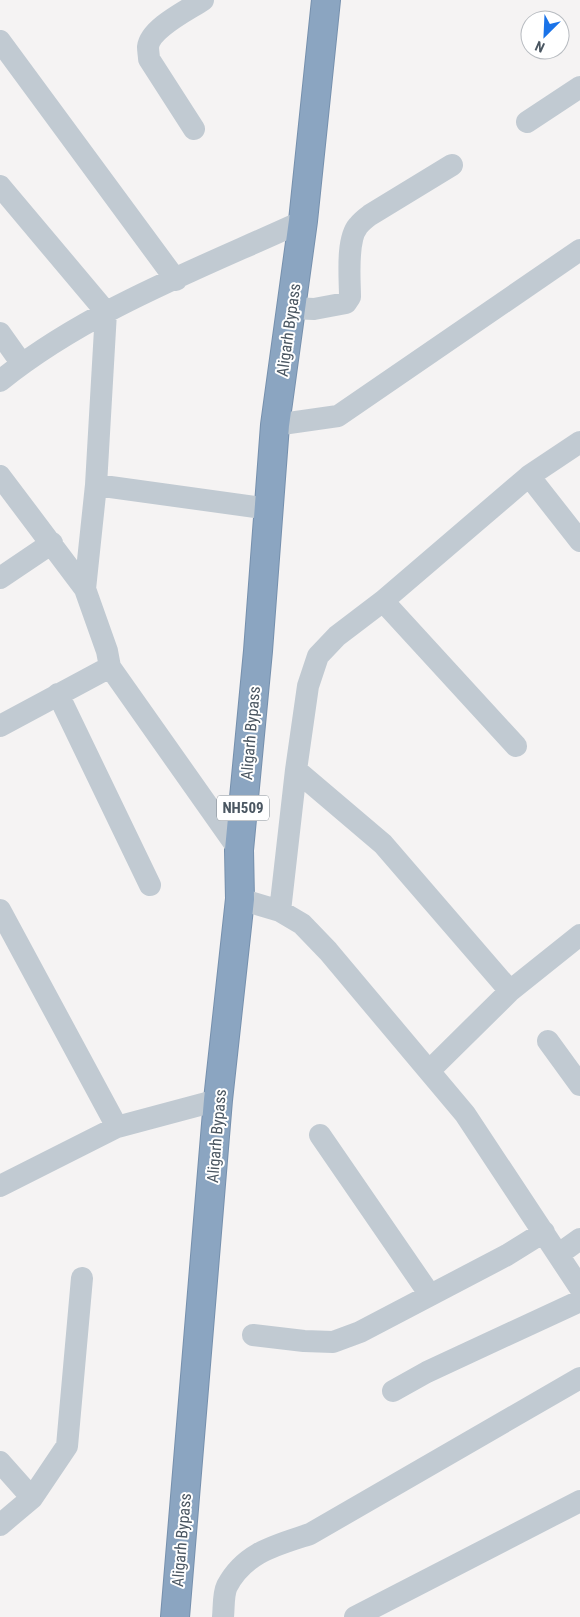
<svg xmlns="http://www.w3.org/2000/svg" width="580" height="1617" viewBox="0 0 580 1617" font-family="'Roboto Condensed',sans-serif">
<rect width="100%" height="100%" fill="#f5f3f3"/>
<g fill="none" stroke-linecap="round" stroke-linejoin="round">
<defs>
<path id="highway" d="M175,1617L218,1100L240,899L239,850L258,651L275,425L303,221L326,0"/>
</defs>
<use href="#highway" stroke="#7690ad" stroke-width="30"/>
<path stroke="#c1cad2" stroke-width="22" d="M0,41L176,280
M527,122L580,87
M194,129L149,59C149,56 148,51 148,47C150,28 188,10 203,0
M0,186L106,312L96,485L85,589
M291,308L314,309L346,303L350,297C350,279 346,240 358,226C361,222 366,218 370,215L452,165
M0,333L22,364
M0,381C88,310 201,268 303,221
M275,425L338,416L580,250
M0,476L85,589L107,651L110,667L239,850
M529,476L580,541
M96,485L269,509
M0,578L52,543
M383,601L516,746
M58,694L150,885
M0,726L110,667
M296,770L383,844L510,991
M240,899L280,911L302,924L328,951L465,1114L580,1288
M0,910L117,1127
M280,911L296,770L308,686L318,656L337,636L383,601L529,476L580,442
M548,1041L580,1085
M429,1071L510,991L580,935
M320,1135L430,1295
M0,1186L117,1127L218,1100
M559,1254L580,1239
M253,1335L304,1341L333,1342L360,1332L507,1255L544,1232
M393,1391L427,1372L580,1301
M0,1462L32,1498
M0,1525L32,1498L67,1446L82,1278
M223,1617C224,1608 223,1594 227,1586C245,1552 277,1545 310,1534L580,1378
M355,1617L580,1501"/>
<use href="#highway" stroke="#8ba5c1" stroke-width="28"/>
</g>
<g text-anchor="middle" stroke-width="4" stroke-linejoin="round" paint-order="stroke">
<rect fill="#fff" stroke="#808990" stroke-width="1" x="217" y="795.5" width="52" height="25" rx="4"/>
<g font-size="15" font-weight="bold" fill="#4a5661">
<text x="243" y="813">NH509</text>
</g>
<g font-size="16" fill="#4a5661" stroke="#fff">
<text transform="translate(288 330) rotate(-82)" y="6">Aligarh Bypass</text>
<text transform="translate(250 733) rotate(-85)" y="6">Aligarh Bypass</text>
<text transform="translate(216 1136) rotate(-85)" y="6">Aligarh Bypass</text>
<text transform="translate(181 1540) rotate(-85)" y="6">Aligarh Bypass</text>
</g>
</g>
<g transform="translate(545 35) rotate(204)"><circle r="24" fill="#ffffff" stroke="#b7bbc0"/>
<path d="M0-4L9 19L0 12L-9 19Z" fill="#1a73e8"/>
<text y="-8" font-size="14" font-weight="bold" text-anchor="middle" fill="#4a5661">N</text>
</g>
</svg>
